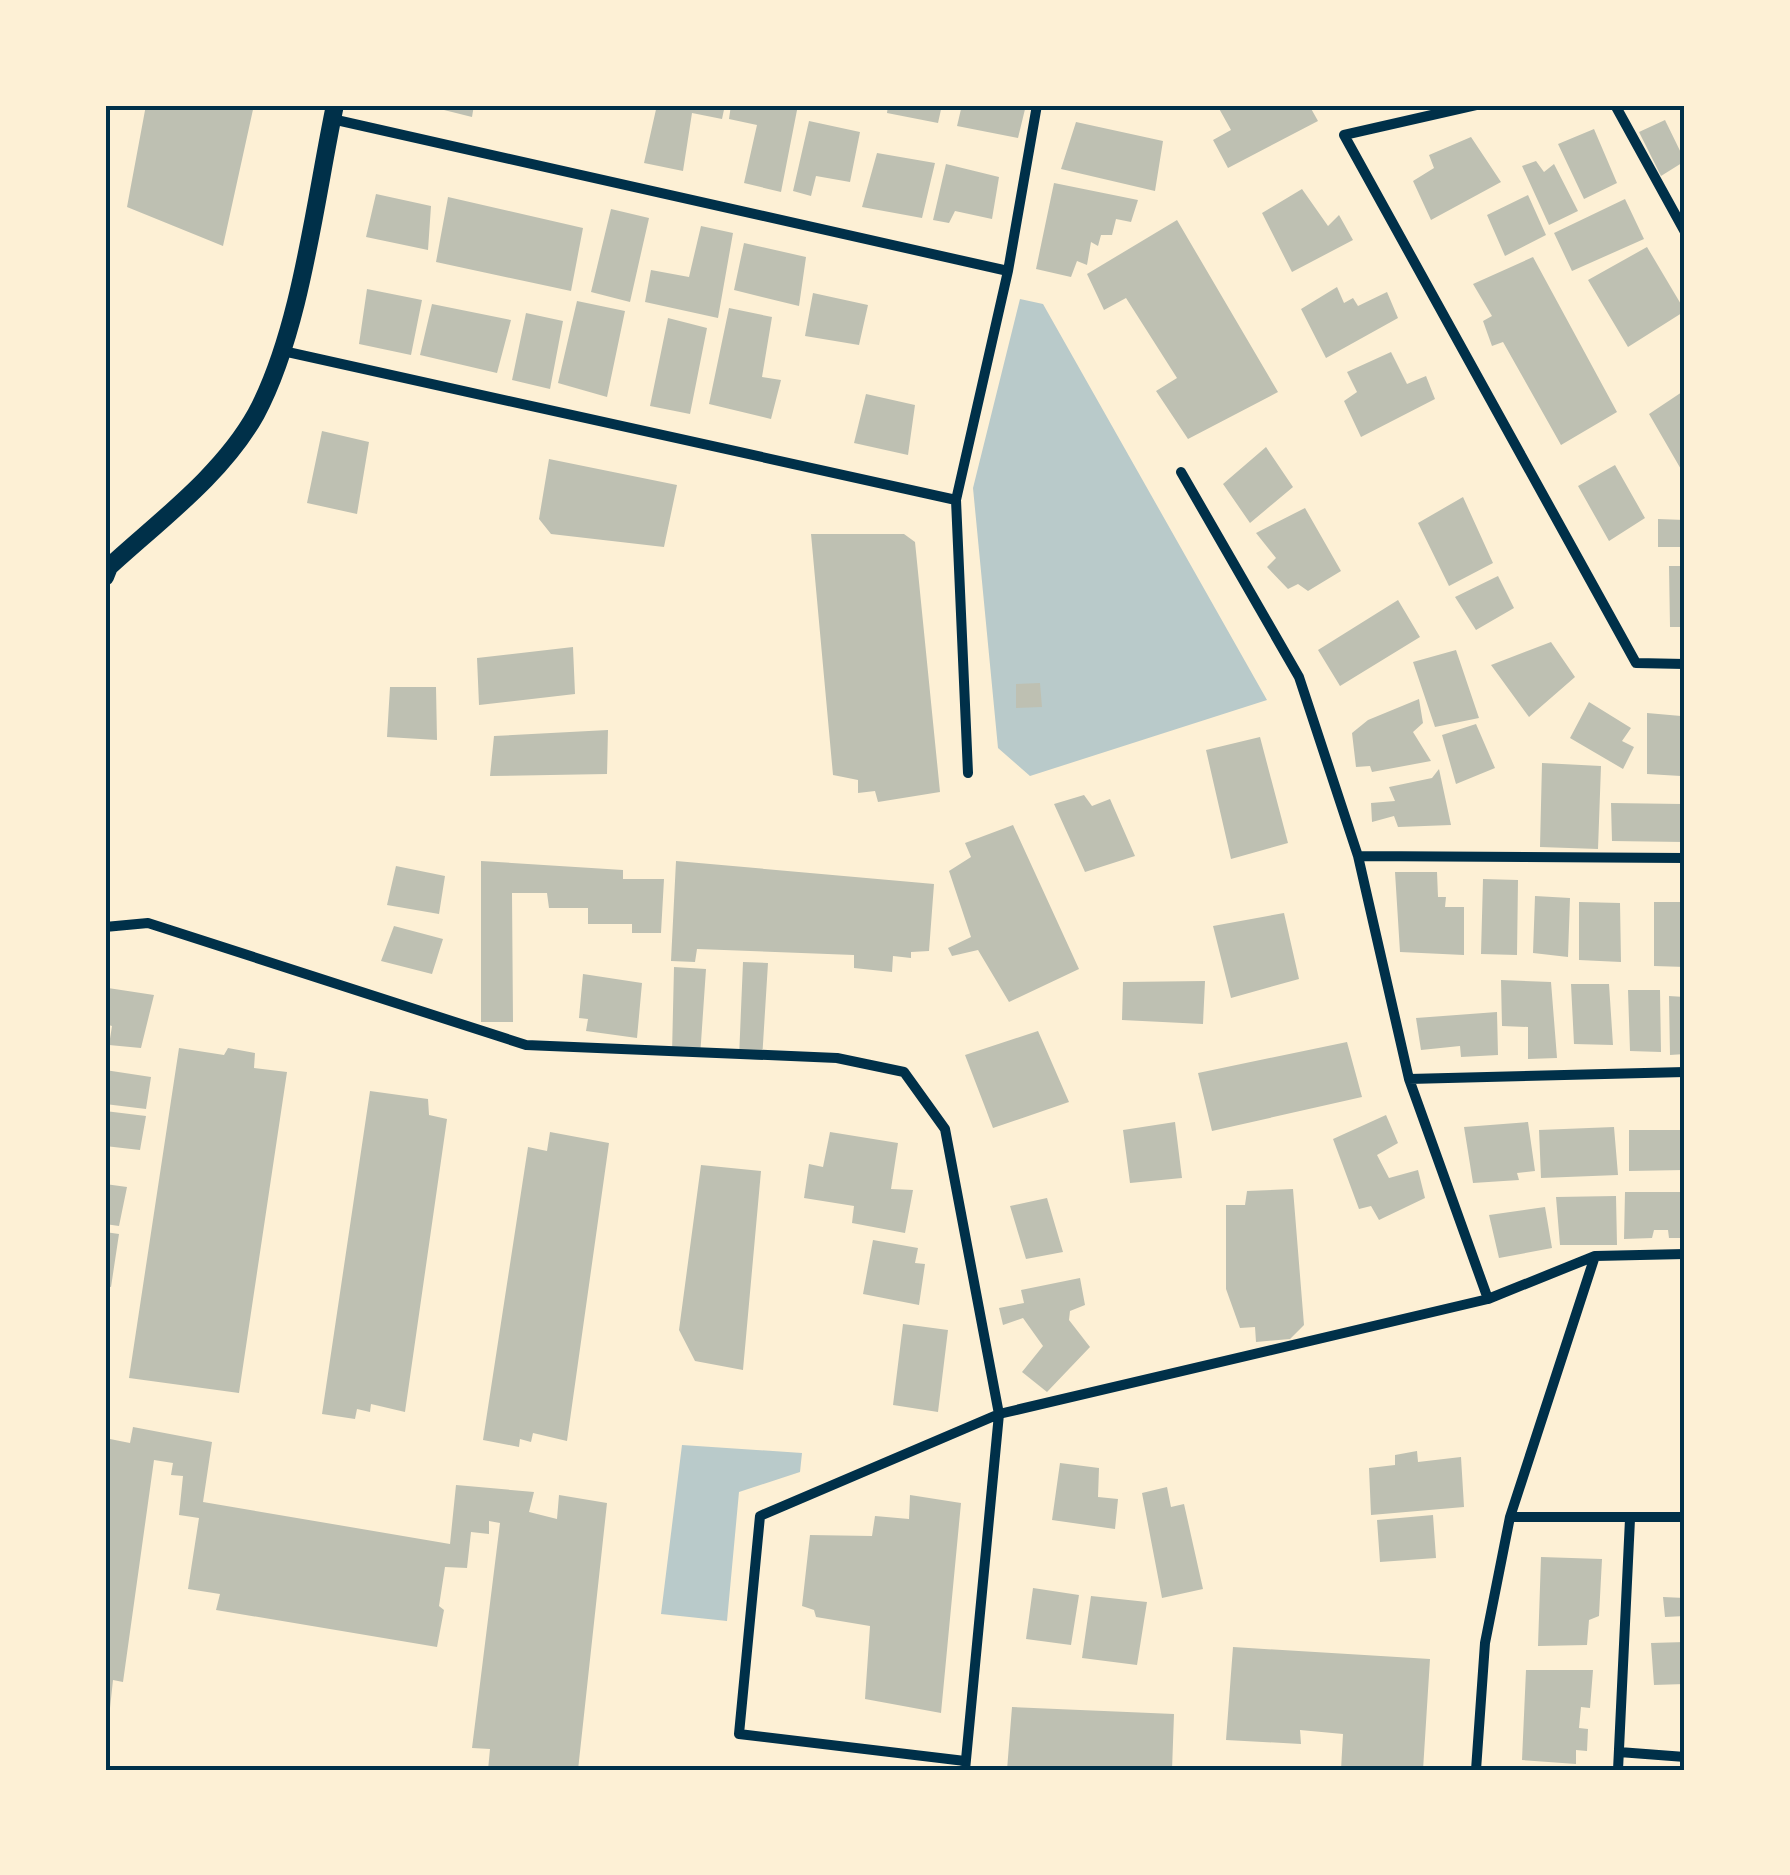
<svg xmlns="http://www.w3.org/2000/svg" width="1790" height="1875" viewBox="0 0 1790 1875" font-family="Overpass,sans-serif">
<rect width="100%" height="100%" fill="#fdf0d5"/>
<path fill="#b9caca" d="M1020,299L1043,304L1267,700L1030,776L998,748L973,488Z
M682,1445L802,1453L800,1472L739,1492L727,1621L661,1614Z"/>
<path fill="#bec0b2" d="M146,105H254L223,246L127,207Z
M424,105H474L472,117Z
M657,105H725L722,119L692,113L683,171L644,163Z
M731,105H798L781,192L744,183L757,125L729,119Z
M888,105H942L938,123L887,113Z
M962,105H1026L1018,138L957,126Z
M1217,105H1309L1318,121L1228,168L1213,140L1231,130Z
M1665,120L1685,161L1661,176L1639,132Z
M809,121L860,132L850,182L816,176L811,196L793,191Z
M1076,122L1163,141L1155,191L1061,169Z
M1594,129L1617,183L1584,199L1558,144Z
M1471,137L1501,182L1431,220L1413,181L1434,168L1429,155Z
M877,153L935,163L922,218L862,207Z
M1536,161L1544,172L1554,164L1578,211L1549,225L1522,166Z
M946,164L999,177L992,219L955,211L949,223L933,220Z
M1054,183L1138,200L1131,222L1116,219L1112,235H1101L1098,246L1091,242L1087,265L1077,261L1071,277L1036,269Z
M1302,189L1328,226L1339,215L1353,240L1292,272L1262,213Z
M376,194L431,206L428,250L366,237Z
M1528,195L1546,235L1505,256L1487,215Z
M448,197L583,228L571,291L436,262Z
M1625,199L1644,239L1572,271L1554,233Z
M611,209L649,218L630,302L591,292Z
M1177,220L1278,392L1188,439L1156,391L1177,378L1126,298L1104,310L1087,274Z
M701,226L733,233L718,318L645,302L651,270L689,277Z
M744,243L806,257L799,306L734,290Z
M1647,247L1685,311L1628,347L1588,280Z
M1533,257L1617,412L1561,445L1503,342L1492,346L1483,321L1492,316L1473,284Z
M1337,287L1344,303L1353,298L1358,306L1387,292L1398,318L1326,358L1301,309Z
M367,289L422,300L411,355L359,344Z
M813,293L868,305L859,345L805,336Z
M577,301L625,311L607,397L558,383Z
M432,304L511,320L497,373L420,355Z
M729,308L772,317L762,377L781,380L771,419L709,404Z
M526,313L563,321L550,389L512,380Z
M668,318L707,328L690,414L650,406Z
M1391,352L1407,384L1426,376L1435,399L1361,437L1344,401L1357,392L1347,372Z
M1685,390V468L1682,471L1649,414Z
M866,394L915,405L908,455L854,443Z
M322,431L369,442L357,514L307,503Z
M1266,447L1293,487L1250,523L1223,484Z
M549,459L677,485L664,547L551,534L539,519Z
M1615,465L1645,518L1609,541L1578,486Z
M1463,497L1493,563L1449,586L1418,523Z
M1305,508L1341,571L1308,591L1298,584L1288,589L1267,567L1276,558L1256,533Z
M1658,519L1685,520V547H1658Z
M811,534H904L915,542L940,792L878,802L875,791L858,793V780L833,775Z
M1669,566H1685V627H1670Z
M1498,576L1514,608L1476,630L1455,597Z
M1398,600L1420,637L1340,686L1318,650Z
M1551,642L1575,677L1529,717L1491,665Z
M573,647L575,694L479,705L477,658Z
M1456,650L1479,718L1435,727L1413,662Z
M1040,683L1042,707L1016,708V684Z
M390,687H436L437,740L387,737Z
M1419,699L1423,723L1413,732L1431,761L1372,772L1370,766L1356,767L1352,733L1368,720Z
M1589,702L1631,728L1622,741L1634,747L1623,769L1570,738Z
M1647,713L1681,716V776L1647,774Z
M1476,724L1495,768L1456,784L1442,735Z
M608,730L607,774L490,776L494,736Z
M1260,737L1288,843L1231,859L1206,750Z
M1542,763L1601,766L1598,849L1540,847Z
M1439,769L1451,825L1398,827L1394,816L1372,822L1371,803L1395,801L1389,787L1432,778Z
M1084,795L1092,806L1110,799L1135,856L1085,872L1054,804Z
M1611,803L1682,804L1684,842L1612,841Z
M1013,825L1079,969L1009,1002L978,950L952,956L948,948L971,937L949,871L971,857L965,843Z
M481,861L623,870V879H664L661,933H632V924H588V908H549L547,893H512L513,1022H481Z
M676,861L934,884L929,951L911,952V958L893,956L892,972L854,968V955L697,949L695,962L671,961Z
M396,866L445,876L439,914L387,905Z
M1395,872H1437L1438,897H1446L1445,907H1464V955L1400,952Z
M1483,879L1518,880L1517,955L1481,954Z
M1535,896L1570,898L1568,957L1533,953Z
M1579,902L1620,903L1621,962L1579,960Z
M1654,902H1685V967L1654,966Z
M1284,913L1299,979L1231,998L1213,926Z
M394,926L443,939L432,974L381,961Z
M743,962L768,963L762,1060L739,1058Z
M674,967L706,969L700,1057L672,1054Z
M583,974L642,983L637,1038L586,1031L588,1019L579,1018Z
M1501,980L1551,982L1557,1058L1528,1059V1027L1502,1026Z
M1205,981L1203,1024L1122,1020L1123,982Z
M1571,984H1609L1613,1045L1574,1044Z
M108,988L154,995L141,1048L109,1045L112,1026L105,1024Z
M1628,990H1660L1661,1052L1630,1051Z
M1669,996L1685,997V1054L1670,1055Z
M1497,1012L1498,1055L1461,1057L1460,1046L1421,1050L1416,1018Z
M1038,1031L1069,1102L993,1128L965,1055Z
M1347,1042L1362,1097L1212,1131L1198,1073Z
M179,1048L224,1055L228,1048L255,1053L254,1068L287,1072L239,1393L129,1378Z
M105,1070L151,1077L146,1109L105,1104Z
M370,1091L428,1099L429,1115L447,1119L405,1412L371,1404L370,1412L357,1409L355,1419L322,1414Z
M105,1111L146,1116L140,1150L105,1146Z
M1386,1115L1398,1143L1377,1155L1389,1178L1418,1170L1425,1198L1379,1220L1371,1206L1359,1209L1333,1139Z
M1175,1122L1182,1178L1130,1183L1123,1130Z
M1528,1122L1535,1171L1517,1173L1519,1180L1473,1183L1464,1127Z
M1614,1127L1618,1175L1541,1178L1539,1130Z
M1629,1130H1684V1170L1629,1171Z
M550,1132L609,1143L567,1441L533,1433L531,1442L520,1439L519,1447L483,1440L528,1147L547,1151Z
M830,1132L898,1143L891,1189L913,1190L905,1233L852,1223L854,1206L804,1198L809,1164L823,1167Z
M701,1165L761,1171L743,1370L695,1361L679,1330Z
M105,1184L127,1187L119,1226L105,1224Z
M1293,1189L1304,1325L1290,1339L1256,1342L1255,1327L1240,1328L1226,1289V1205H1245L1247,1191Z
M1625,1192H1685V1238H1669L1668,1230H1654L1652,1238L1624,1239Z
M1616,1196L1617,1245H1560L1556,1197Z
M1047,1198L1063,1252L1026,1259L1010,1206Z
M1545,1207L1552,1248L1499,1258L1489,1215Z
M105,1232L119,1234L111,1287L105,1286Z
M873,1240L918,1248L915,1263L925,1264L919,1305L863,1294Z
M1080,1278L1085,1305L1070,1311L1069,1320L1090,1347L1047,1392L1022,1372L1043,1346L1023,1318L1003,1325L999,1308L1024,1303L1021,1290Z
M903,1324L948,1330L938,1412L893,1405Z
M133,1427L212,1442L203,1502L450,1544L456,1485L534,1492L529,1512L557,1519L559,1495L607,1503L578,1770H488L490,1749L472,1748L500,1523L489,1521V1534L471,1532L467,1568L445,1567L439,1606L444,1610L437,1647L216,1610L220,1594L188,1589L199,1518L179,1515L183,1476L171,1475L173,1463L154,1460L123,1682L113,1680L110,1708H105V1438L130,1443Z
M1417,1451L1418,1462L1461,1457L1464,1507L1371,1515L1369,1468L1395,1465V1455Z
M1060,1463L1099,1468L1098,1497L1118,1499L1115,1529L1052,1520Z
M1167,1487L1171,1507L1184,1504L1203,1589L1162,1598L1142,1493Z
M910,1495L961,1503L941,1713L865,1699L870,1626L816,1617L814,1610L802,1606L810,1535L872,1536L875,1516L909,1519Z
M1433,1515L1436,1558L1380,1562L1377,1520Z
M1541,1557L1602,1559L1599,1616L1589,1620L1587,1645L1538,1646Z
M1033,1588L1079,1595L1071,1645L1026,1639Z
M1091,1596L1147,1602L1137,1665L1082,1658Z
M1663,1597L1685,1598V1616L1665,1617Z
M1685,1642V1684L1654,1685L1651,1643Z
M1233,1647L1430,1659L1423,1770H1341L1343,1734L1300,1730L1301,1744L1226,1740Z
M1526,1670H1593L1590,1708L1581,1707L1579,1728L1588,1729L1587,1751L1576,1750V1764L1522,1760Z
M1012,1707L1174,1714L1172,1770H1007Z"/>
<g fill="none" stroke-linecap="round" stroke-linejoin="round">
<path stroke="#003049" stroke-width="10" d="M1476,105L1344,135L1636,663L1685,664
M1615,105L1685,232
M332,119L1008,271
M283,351L956,500
M1181,472L1299,677L1358,856L1409,1079L1488,1299
M968,773L956,500L1008,271L1037,105
M1358,856L1685,858
M105,927L148,923L526,1045L837,1058L904,1072L945,1129L999,1414L965,1770
M1409,1079L1685,1072
M1510,1517H1685
M1619,1752L1685,1757
M965,1761L739,1734L760,1516L999,1414L1488,1299L1595,1256L1685,1254
M1476,1770L1485,1643L1510,1517L1595,1256
M1618,1770L1630,1519"/>
<path stroke="#003049" stroke-width="18" d="M105,577L109,567C159,521 222,475 256,414C301,330 315,200 335,105"/>
</g>
<rect width="1790" height="1875" fill="none" stroke="#fdf0d5" stroke-width="215"/>
<rect x="108" y="108" width="1574" height="1660" fill="none" stroke="#003049" stroke-width="4"/>
</svg>
